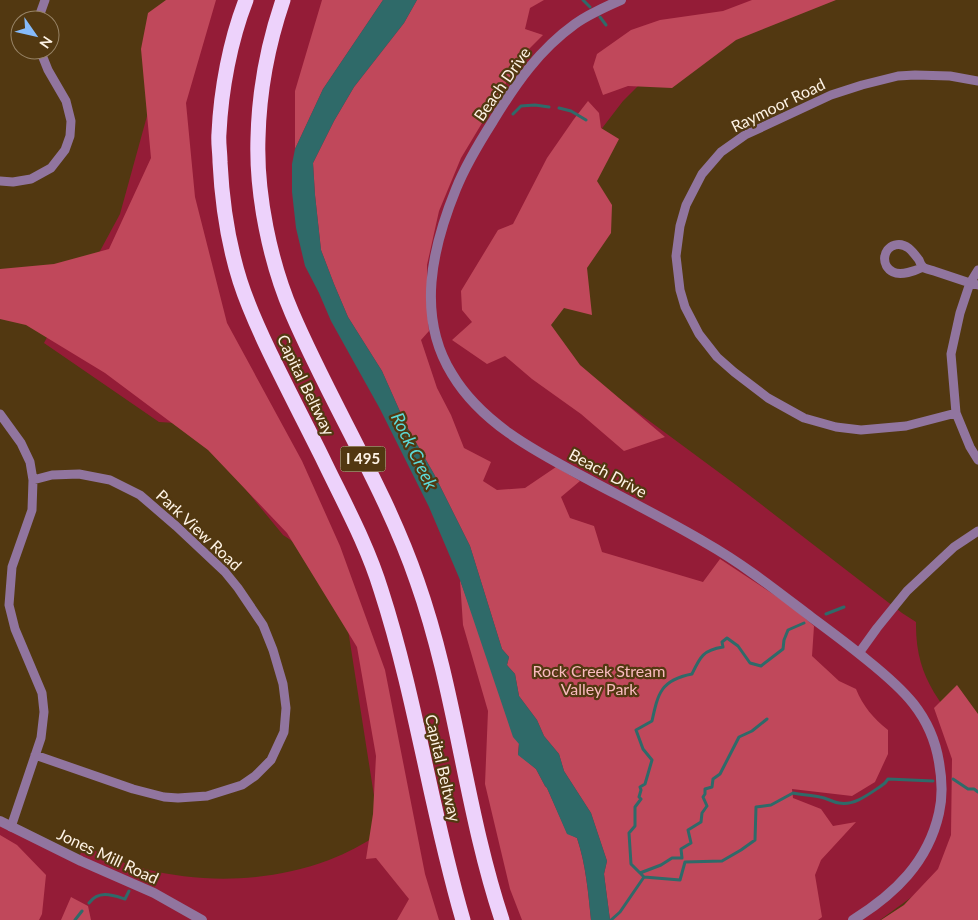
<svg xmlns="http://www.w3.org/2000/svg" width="978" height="920" viewBox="0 0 978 920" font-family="Lato,sans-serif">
<rect width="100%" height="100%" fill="#523811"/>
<path fill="#941c37" d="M179,0H813L639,85L623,101L603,127L548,220L546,326L579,369L736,485L902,613L916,622C915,681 943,706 978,749L953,867L880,920H0V817L79,857L84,846C104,855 124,864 145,869C205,884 270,882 329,860C347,853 363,844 380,834L339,572L283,535L192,424L159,422L44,343L88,260L93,264L120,214Z"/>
<path fill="#c0485b" d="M166,0H216L186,103L195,197L227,323L302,461L340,546L385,670L425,874L439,920H397L409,899L376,858L366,859L373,814L376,756L357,647L287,533L208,450L105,373L26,325L0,319V269L54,264L109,249L151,158L141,49L148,13Z
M322,0H383L323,89L295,149V91Z
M417,0H544L530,8L525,29L543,35L523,55L461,158L439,211L427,265V308L429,331L421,340L437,388L451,415L464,448L491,462L483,481L497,490L525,488L556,467L580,481L561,497L570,518L594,526L602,552L703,582L720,559L788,604L814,626L812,656L839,681L856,689C863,706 873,718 888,730V754L875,782L852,796L792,789L793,798L821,809L833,826L856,822L821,860L815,875L822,917L818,920H610L604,874L607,861L591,813L564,771L559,754L544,736L537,720L519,696L515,674L507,665L509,657L502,649L470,546L434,474L406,425L382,371L348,317L334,284L321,250L315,195L313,163L334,121L354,87L404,23Z
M752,0H836L736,40L672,88L628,86L603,95L593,67L597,54L631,30L660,20L723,11Z
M588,101L599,113L601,128L619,139L597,181L612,205L611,233L587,268L592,315L564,308L551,325L580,365L665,437L624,451L581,414L532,379L505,356L487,364L452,340L472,322L462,310L461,291L498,230L513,224L547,158L574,119Z
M460,580L519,743L518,754L536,769L545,786L547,788L567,833L577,838C586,865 588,892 591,920H522L510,889L485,784L488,711L463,625Z
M957,685L978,714V920H881L904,905L938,869L951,835L952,759L934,708Z
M0,835L17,845L46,875L42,914L39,920H0Z
M71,897L88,906L91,920H61Z"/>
<path fill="#2f6a69" d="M383,0H417L404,23L354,87L334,121L313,163L315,195L321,250L334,284L348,317L382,371L406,425L434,474L470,546L502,649L509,657L507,665L515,674L519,696L537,720L544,736L559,754L564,771L591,813L607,861L604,874L610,920H591C588,892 586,865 577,838L567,834L547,788L545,786L536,769L518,755L519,744L513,737L460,580L429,507L380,409L331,321L319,293L305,266L296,228L292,192V164L295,149L323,89Z"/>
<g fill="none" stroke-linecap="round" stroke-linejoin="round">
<path stroke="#2f6a69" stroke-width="3" d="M583,0L590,7
M600,17L606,25
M559,108L571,111L586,120
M513,114L521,106L535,105L549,107
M826,614L844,607
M953,779L968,789H974L978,792
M640,873L661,865L672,858H682L681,849L691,843L688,830L701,822L702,813L707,806L703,797L705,794V789L712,787L713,779L720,774L739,737L752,731L767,719
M644,877L631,864L629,833L635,826V807L641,799L639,797L641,790L640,787L645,784L652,760L643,749L636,730L652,721C658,693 661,680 692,674C700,657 703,650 723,647L722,642L727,638L738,646L750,663L761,666L783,649L784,640L788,630L804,623
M89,903C99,890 112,895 125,899L129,891
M75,920L82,911
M611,920L620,912L644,877L680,880L685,862L722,861L741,850L755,840L756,807L771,805L793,793C802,795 811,795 820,797C827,798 832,802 839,803C854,806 869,794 881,786L885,783L888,779L933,781"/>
<path stroke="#91759f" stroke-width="9" d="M39,20L40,14L45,0
M0,181L13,182L31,179L51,168L65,150L70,136L71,121L66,101L48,70L40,50
M923,267C915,271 901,276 893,272C881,266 882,249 895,245C906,242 913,252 919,260C920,263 921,265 923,267C925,269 931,270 934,271C946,275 958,279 970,283L978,285
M978,270L970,283L960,313L951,354L956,413L970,447L978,460
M956,413L906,426L861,430L836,427L804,418L768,398L734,372L717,357L699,334L685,307L680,290L676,256L680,226L686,205L702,174L721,152L745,135L831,95L862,85L898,76L915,75L950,76L978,81
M0,414L21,443L30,462L33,480L32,510L12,567L9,605L15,629L42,693L44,712L41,738L11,827
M33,480L52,475L79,474L110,480L140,495L176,526L225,572L238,588L263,625L273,650L283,684L286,708L284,732L271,760L255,776L242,785L207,796L178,798L164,797L133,789L35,755
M859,653L877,628L907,591L954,547L978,531"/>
<path stroke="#91759f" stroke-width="10" d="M621,0C605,7 589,14 575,24C539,50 516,83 493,121C479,143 466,164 456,189C432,248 416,316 452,374C483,426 541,454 593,482C631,502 669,521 706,543C743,564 777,591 811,617C830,631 849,645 867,660C903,689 931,714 939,762C942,779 943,796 939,813C928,862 895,894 853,920
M0,821L81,861L154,893L202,920"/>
<path stroke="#edd2fb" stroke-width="15" d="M246,0C230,41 221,90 219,133C218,142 220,152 220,162C222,202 228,243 240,281C248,306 259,330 270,353C287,388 305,423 322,457C343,501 367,544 381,590C416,698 431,811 463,920
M283,0C268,44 259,92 258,138C256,194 270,262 292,313C331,404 385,488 417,581C456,691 465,809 502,920"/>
</g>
<g text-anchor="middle" stroke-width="4.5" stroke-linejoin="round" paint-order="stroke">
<rect fill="#523811" stroke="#cabba5" stroke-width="1" x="340.5" y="446.5" width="45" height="25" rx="4"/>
<g font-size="15" font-weight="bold" fill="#fef3e5">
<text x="363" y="464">I 495</text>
</g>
<g font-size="16" fill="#fef3e5" stroke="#523811">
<text transform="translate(502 84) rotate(-55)" y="6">Beach Drive</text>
<text transform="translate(778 105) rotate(-26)" y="6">Raymoor Road</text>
<text transform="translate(306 385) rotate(64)" y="6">Capital Beltway</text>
<text transform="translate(608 473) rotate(28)" y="6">Beach Drive</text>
<text transform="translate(199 530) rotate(43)" y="6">Park View Road</text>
<text transform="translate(443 768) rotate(77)" y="6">Capital Beltway</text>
<text transform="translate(108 856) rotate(25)" y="6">Jones Mill Road</text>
</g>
<g font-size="16" fill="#f9babe" stroke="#523811">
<text x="599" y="677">Rock Creek Stream<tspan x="599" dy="18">Valley Park</tspan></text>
</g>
<g font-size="18" font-style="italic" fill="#5cdad8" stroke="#523811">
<text transform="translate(414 451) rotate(64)" y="6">Rock Creek</text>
</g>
</g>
<g transform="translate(35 35) rotate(124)"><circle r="24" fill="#523811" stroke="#978366"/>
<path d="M0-4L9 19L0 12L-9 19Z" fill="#86bbfb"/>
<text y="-8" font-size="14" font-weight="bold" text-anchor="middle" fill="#fef3e5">N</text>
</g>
</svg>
